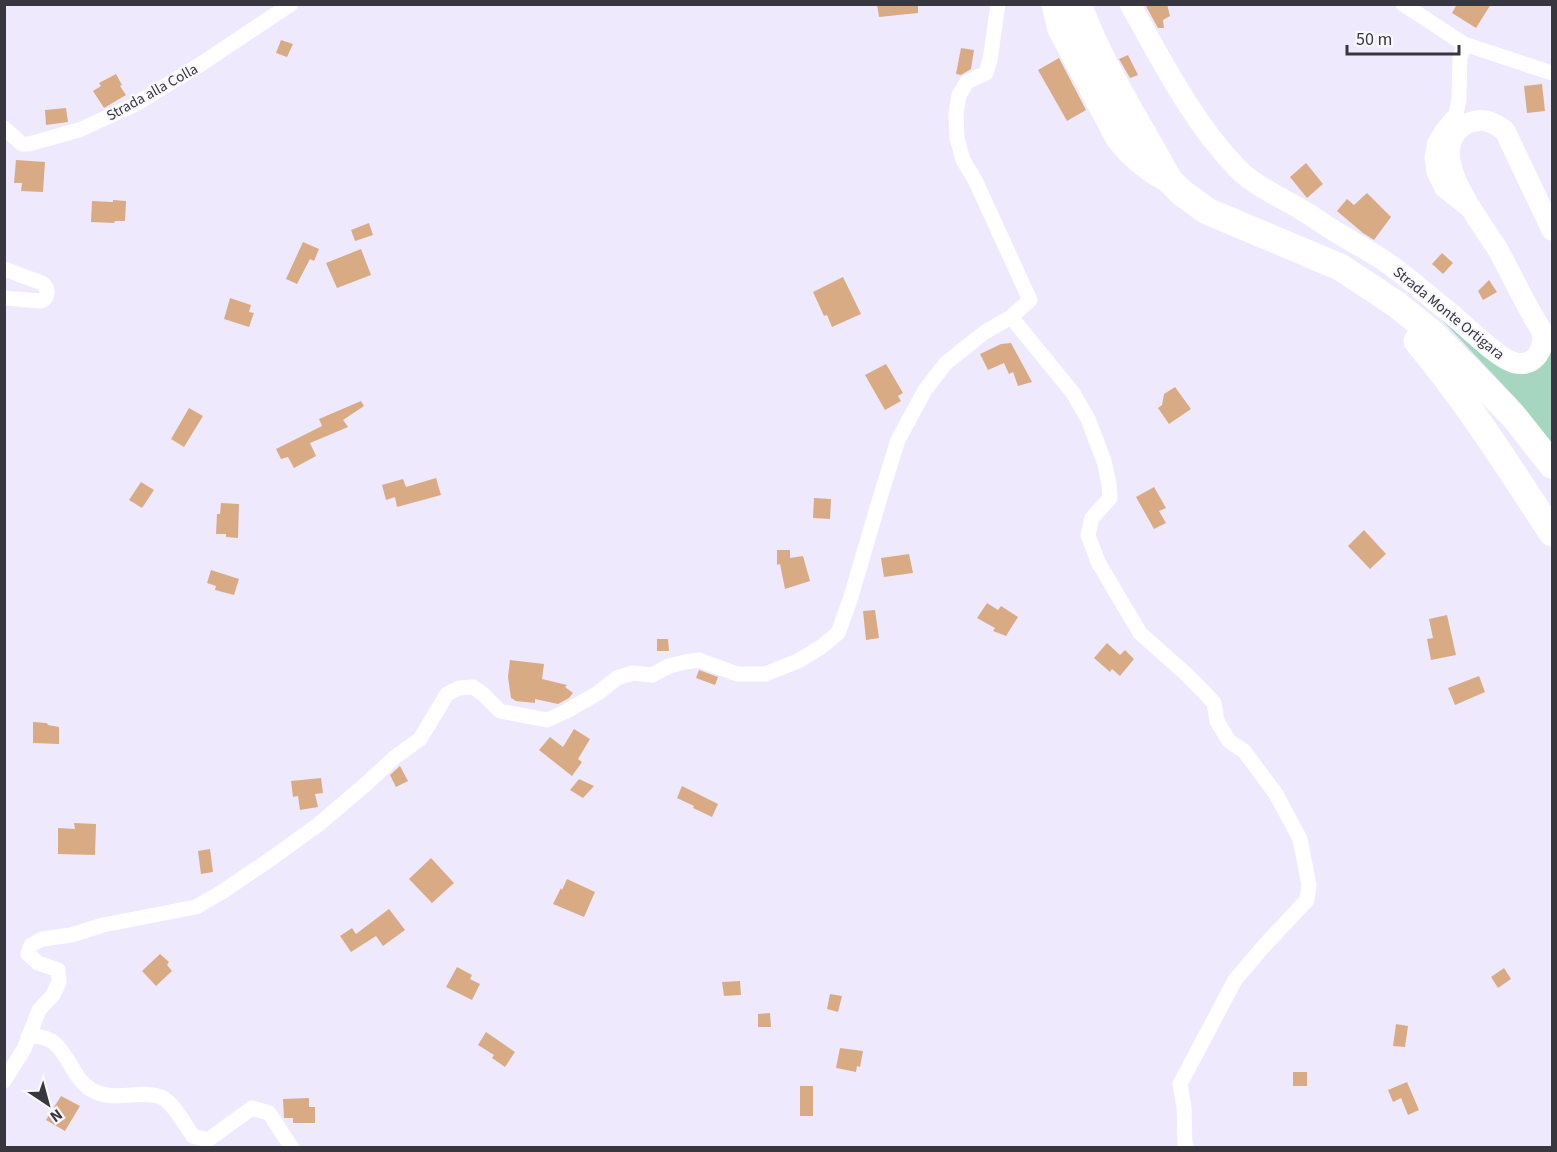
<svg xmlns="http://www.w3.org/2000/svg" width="1557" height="1152" viewBox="0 0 1557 1152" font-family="'Source Sans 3',sans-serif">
<rect width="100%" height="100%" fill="#efe9fd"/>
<path fill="#a6d6bf" d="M1424,301L1490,356L1543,364L1551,352L1552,341V443L1521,404Z"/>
<path fill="#d9ab84" d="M877,4H918V13L879,17Z
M1167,4L1170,16L1163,20L1164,28H1158L1147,8L1146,5Z
M1457,4H1491L1476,28L1452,13Z
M281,40L293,44L287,57L276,53Z
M961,48L974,50L971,69L961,75L956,74Z
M1128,55L1138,75L1130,78L1119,59Z
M1059,58L1086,110L1067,121L1038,70Z
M116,74L122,85L120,86L126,95L104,108L93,91L101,86L99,83Z
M1542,84L1545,111L1527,113L1524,86Z
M66,108L68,122L46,125L45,110Z
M16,160L45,162L43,192L21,191L22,183H14Z
M1306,163L1323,184L1307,198L1290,177Z
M1367,193L1391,217L1374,240L1363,233L1337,211L1347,199L1354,205Z
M113,200L126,201L125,221H115L114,223L91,222L92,201L113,202Z
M369,223L373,235L355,241L351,230Z
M303,242L319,249L314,261L310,259L297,284L286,279Z
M361,249L371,275L337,288L326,263Z
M1442,253L1453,263L1443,274L1432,264Z
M843,277L861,314L832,327L827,315L824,316L813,292Z
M1489,280L1497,292L1483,300L1478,291Z
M230,298L251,305L249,312L254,313L249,327L224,319Z
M1011,343L1032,382L1018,386L1013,372L1009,374L1004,363L988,370L980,354L1001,344Z
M886,364L903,393L898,396L901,401L885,410L865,375Z
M1175,387L1191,409L1169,424L1158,408L1162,405L1164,394Z
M361,401L364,406L343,420L348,427L310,443L316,456L294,468L288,457L281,459L276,449L322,426L319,419Z
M189,408L203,416L184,447L171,439Z
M436,478L441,495L397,507L395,497L386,500L382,485L403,479L406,487Z
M141,482L154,490L142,508L129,500Z
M1154,487L1166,508L1159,511L1166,523L1154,529L1136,497Z
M814,498L831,499L830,519L813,518Z
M221,503L239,504L238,538L226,537V534H216L217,514H220Z
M1364,530L1386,554L1370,569L1348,546Z
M777,550H790V558L803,556L810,581L785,589L780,564L777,565Z
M909,554L913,573L884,577L881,558Z
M211,570L239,579L234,595L215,590L216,586L207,583Z
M987,603L998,610L1001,606L1018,617L1006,636L993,631L995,628L977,618Z
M875,610L879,638L866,640L863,611Z
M1447,615L1456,655L1431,660L1427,639L1433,638L1429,619Z
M657,639H668L669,651H657Z
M1107,643L1120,655L1125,650L1134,659L1120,676L1112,669L1110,672L1094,658Z
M510,660L544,664L542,679L567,685L565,687L573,693L569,698L558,704L535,699V703L516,701L511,698L508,677Z
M699,670L718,677L715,685L696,678Z
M1479,676L1485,692L1455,705L1448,688Z
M33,722L47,723L48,725L59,727V744L33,743Z
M574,729L590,739L578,759L582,762L572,776L539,750L550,737L563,747Z
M400,766L408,781L396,787L390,775Z
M321,778L323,793L315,794L318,807L300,810L298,796L293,797L291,781Z
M579,779L594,786L583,798L570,790Z
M682,786L718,804L712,817L693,808L694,806L677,798Z
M74,823L96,824L95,855L58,854V828L75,829Z
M210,849L213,872L201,874L198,851Z
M431,858L454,883L432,903L409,879Z
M567,879L595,892L584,917L553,904L561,888L562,890Z
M389,909L405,930L383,946L376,936L351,952L340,936L352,928L356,934Z
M160,954L169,962L167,965L172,971L156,986L142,971Z
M457,967L472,975L470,979L480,984L472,1000L446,987Z
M1504,968L1511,979L1498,988L1491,977Z
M740,981L741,995L724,996L722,982Z
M830,994L842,996L838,1012L827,1009Z
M770,1013L771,1027H758V1014Z
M1396,1024L1408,1026L1405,1047L1393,1046Z
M486,1032L515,1052L505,1067L492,1058L494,1055L478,1045Z
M840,1048L863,1051L860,1067L857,1066L856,1072L836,1068Z
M1293,1072H1307V1086H1293Z
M1407,1082L1419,1110L1408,1115L1401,1098L1393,1102L1388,1090Z
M800,1086H813V1116H800Z
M61,1096L80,1106L65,1131L46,1120Z
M309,1098V1107H315V1123H293V1118H284L283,1099Z"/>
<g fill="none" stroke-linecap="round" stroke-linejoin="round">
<path stroke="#fff" stroke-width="15" d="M998,4L990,60L986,73L967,82L959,95L956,114L957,138L963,160L975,180L1030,300L1011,317L1073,393L1088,419L1104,461L1109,484L1110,498L1092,518L1088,535L1098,562L1140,633L1186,674L1204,692L1214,703L1217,721L1229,741L1244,751L1276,794L1300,839L1309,885L1307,900L1263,947L1235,980L1180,1084L1184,1107L1185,1144L1187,1148
M1403,4L1464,44L1552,73
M1464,44L1460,58L1459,99L1456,114L1443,129L1435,142L1432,158L1434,172L1442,189L1466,208
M4,128L22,144H29L79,130L134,105L201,64L291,4
M4,269L42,283C49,288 49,297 41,301L4,298
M28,1037C68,1031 66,1076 92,1090C114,1103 142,1089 161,1097C173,1102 185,1125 193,1136L208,1140L252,1108L269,1113L292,1148
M4,1081L24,1049L39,1010L53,995L59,982L58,970L38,963L28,954L31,945L42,939L71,935L103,925L196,907L222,892L275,856L319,824L366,784L395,757L420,739L447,694L459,688L473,687L484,695L500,711L547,720L565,712L598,693L617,678L633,673L652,675L669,666L685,662L699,660L737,674H765L798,661L821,647L838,633L850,600L882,491L898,440L925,390L946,363L985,332L1011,317"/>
<path stroke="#fff" stroke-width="21" d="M1130,4C1162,61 1192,121 1237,168C1253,185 1282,198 1302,210C1314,217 1324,225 1336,232C1352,242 1368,250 1383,260C1404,274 1424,292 1444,308C1460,320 1499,361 1516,363C1536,367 1545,348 1542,331C1525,305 1513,277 1498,250C1482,223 1430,162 1457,131C1461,127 1466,123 1472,122C1485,118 1495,123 1505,131L1552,230"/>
<path stroke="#fff" stroke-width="27" d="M1055,4L1061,29L1119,138C1132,155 1146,167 1166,178
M1078,4C1100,65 1138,123 1169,180L1181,192L1207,211L1340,267L1396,304L1433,334L1492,394L1515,418L1552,465
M1417,341C1467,401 1509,467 1552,533"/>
</g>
<g text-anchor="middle" stroke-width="4.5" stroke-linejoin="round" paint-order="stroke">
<g font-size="15" fill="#38363e" stroke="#faf9fd">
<text transform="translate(152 92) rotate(-29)" y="5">Strada alla Colla</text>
<text transform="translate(1449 313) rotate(39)" y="5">Strada Monte Ortigara</text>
</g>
</g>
<rect width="1557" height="1152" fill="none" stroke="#38363e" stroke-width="12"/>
<g transform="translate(48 1104) rotate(144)" stroke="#faf9fd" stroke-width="4.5" paint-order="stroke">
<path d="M0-4.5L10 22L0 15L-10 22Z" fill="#38363e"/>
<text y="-9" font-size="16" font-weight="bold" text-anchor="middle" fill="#38363e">N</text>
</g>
<path d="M1347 45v9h112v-9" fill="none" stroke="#38363e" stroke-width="3"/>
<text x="1356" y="45" font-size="18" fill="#38363e" stroke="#faf9fd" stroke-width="4.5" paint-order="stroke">50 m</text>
</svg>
